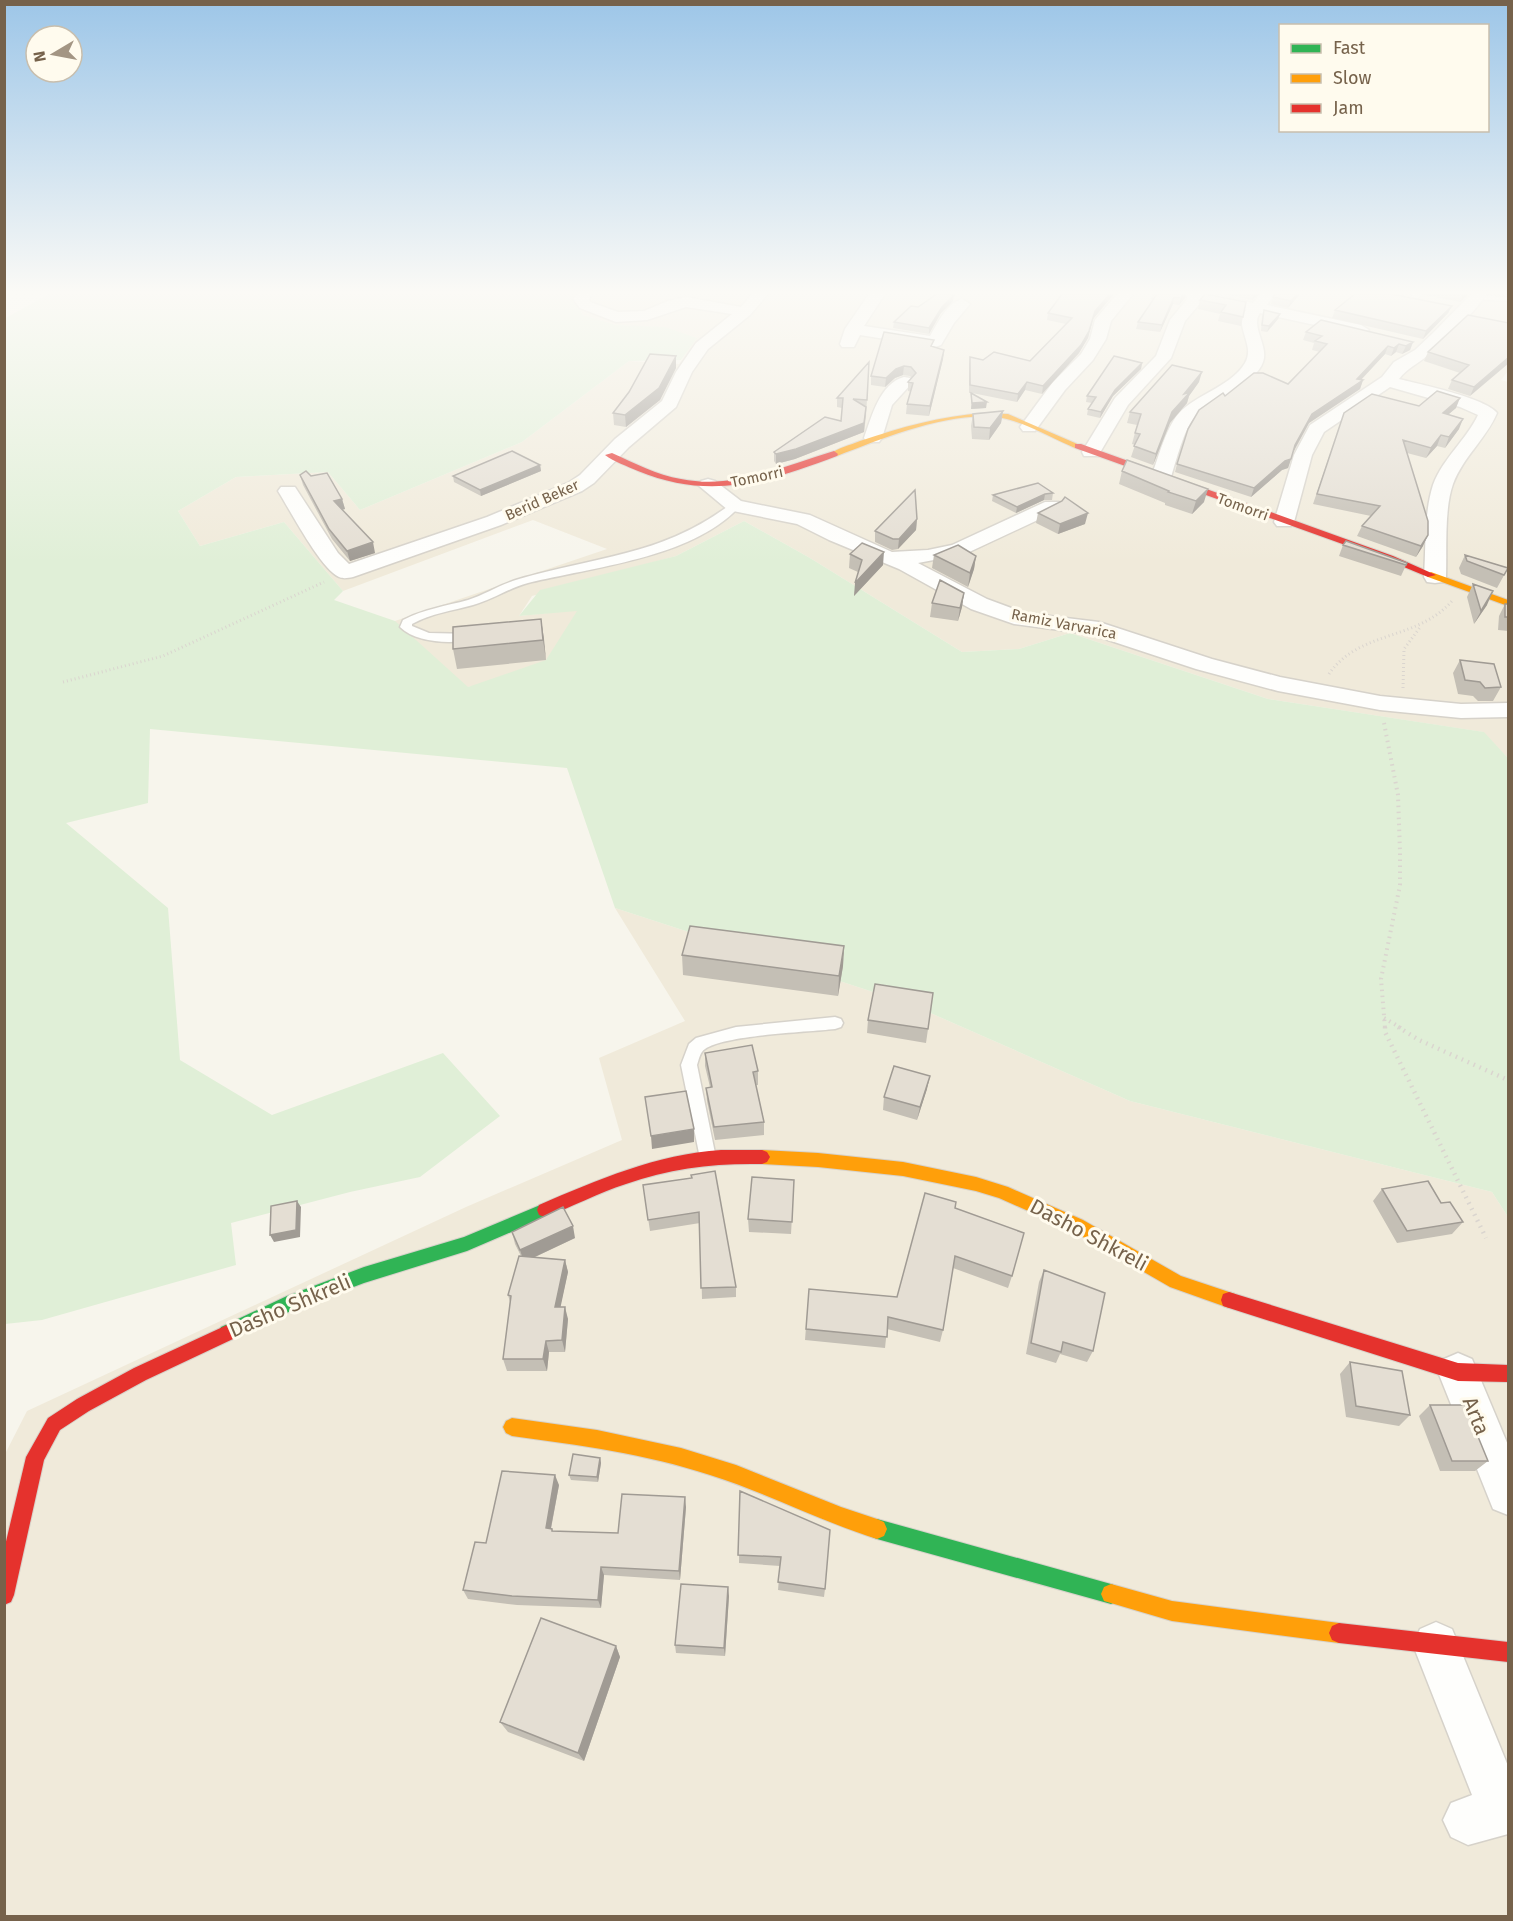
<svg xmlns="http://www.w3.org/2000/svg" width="1513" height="1921" viewBox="0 0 1513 1921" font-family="'Fira Sans',sans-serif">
<rect width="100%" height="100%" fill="#f7f5ec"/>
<path fill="#f0eada" d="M572,294H1508V371L1501,380L1508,382V758L1483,732L1268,699L1070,633L1019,649L962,652L810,558L744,521L676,556L532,596L519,616L577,610L603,662L457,689L390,666L395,621L607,549L533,520L343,591L284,522L200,546L178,511L236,477L328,472L360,510L522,442L629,361L679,364L696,338L665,328L616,325L583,315Z
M615,908L910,1004L1130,1101L1492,1192L1508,1217V1916H5L4,1456L27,1411L466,1207L622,1140L599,1058L685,1021Z"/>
<path fill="#e0efd7" d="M49,294H571L583,315L616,325L665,327L697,338L681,360L629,361L522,442L360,510L328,472L236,477L178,511L200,546L284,522L343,591L334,600L395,621L468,687L546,660L577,611L519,616L540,590L676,556L744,521L810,558L962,652L1019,649L1070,633L1268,699L1484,732L1508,758V1217L1492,1192L1130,1101L910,1004L615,908L567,768L150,729L148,803L66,823L168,908L180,1060L272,1115L443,1053L500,1116L420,1177L350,1192L231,1223L236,1265L42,1320L5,1324L4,319Z"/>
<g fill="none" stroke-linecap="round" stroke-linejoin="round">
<defs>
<path id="lane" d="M1413,294H1421L1415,301H1409Z
M1476,295L1508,297V301L1473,299L1472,297Z
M731,504L740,506C693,558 593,567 528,583C509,588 492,600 473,605C452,611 432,613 412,624V626L429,633L472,634L478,637L476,639C454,644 417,644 400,627L403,620C424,609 446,606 468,600C486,594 501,584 519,579C598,556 662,556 731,504Z
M835,1017L841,1019L843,1023L841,1027L835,1029C808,1032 724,1035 705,1049C700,1052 699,1059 697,1065L716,1158L713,1163L707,1165L701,1163L681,1065L689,1044L696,1038L736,1027Z"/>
<path id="street" d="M577,294H592L589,299L590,302L618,312L644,311L668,301L686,297L741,307L752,294H768L750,315L708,349L692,372L676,407L629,447L594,483L582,491L501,525L353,577C348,578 343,579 339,577C320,568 290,510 278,491L281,487H295L338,553L349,564L487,517L568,483L580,475L615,439L662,401L676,372L696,343L732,314L686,307L647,320L616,322L580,308L573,299Z
M869,294H885L864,326L930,336C937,324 947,303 962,299L970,304L954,323L941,345L935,347L860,335L854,347H842L840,344L845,329Z
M1117,294H1133L1111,321L1106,339L1093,360L1065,390L1035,431H1023L1020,427L1053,382L1081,354L1090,339L1095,320Z
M1183,294H1211L1253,303L1260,294H1275L1267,305L1361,325L1369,330L1361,335L1260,313C1250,326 1269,346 1263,362C1256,384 1211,401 1195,417C1184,428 1176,462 1171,477L1168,481H1154L1151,477C1159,457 1166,425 1182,410C1201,393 1232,385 1245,363C1256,345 1233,326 1246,310L1202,301L1185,321L1171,358L1128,405L1098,456H1084L1082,452L1115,398L1156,356L1170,320L1188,298Z
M1471,294H1487C1471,316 1448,338 1428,355C1418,364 1407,368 1399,379C1419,384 1486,398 1497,413C1486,439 1463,457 1453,484C1444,509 1447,550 1446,577L1443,582L1435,583L1427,582L1424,577C1426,548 1424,513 1433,485C1443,458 1467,439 1478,415L1460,407L1390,387L1324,432L1312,455L1294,522L1291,526H1277L1274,522L1294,455L1310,425L1382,377L1394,362L1415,350L1433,333Z
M904,377L910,378L913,382L892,405L882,438L879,442H867L864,438C871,418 880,383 904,377Z
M708,479L715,481L741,501L810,515L892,552L928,550L952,545L1045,502H1059L1062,506L1059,510L965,554L918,563L987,599L1025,613L1099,622L1212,659L1280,677L1380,696L1461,704L1508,703V717L1461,718L1380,710L1278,691L1196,669L1090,634L1014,624L971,609L899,569L829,540L797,524L728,510L698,485L701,481Z
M1458,1353L1472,1359L1508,1445V1515L1493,1509L1438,1372L1444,1359Z
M1436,1622L1452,1629L1508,1766V1834L1468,1845L1451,1837L1443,1820L1451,1803L1472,1795L1413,1645L1420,1629Z"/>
<path id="fast" d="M545,1203L551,1205L553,1210L551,1215L467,1251L364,1283L293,1310L227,1341L221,1339L218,1333L221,1327L287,1296L364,1267L464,1237Z
M877,1519L1111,1584L1118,1587L1121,1594L1118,1601L1111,1604L877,1539L870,1536L867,1529L870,1522Z"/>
<path id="slow" d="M984,413L1008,414L1082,446L1075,448C1056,440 1021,421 1002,418C951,410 884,438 837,456L830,454C838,448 850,445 860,441C901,427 941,416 984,413Z
M1431,572L1508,600V606L1428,577L1426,575Z
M762,1150L818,1153L903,1162L976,1177L1008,1187L1083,1220L1181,1276L1235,1294L1237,1300L1235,1306L1229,1308L1170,1287L1071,1230L999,1198L976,1191L903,1176L818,1167L762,1164L757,1162L754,1157L757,1152Z
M512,1418L597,1430L681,1448L736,1465L841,1507L877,1519L884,1522L887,1529L884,1536L877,1539C820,1521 767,1493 710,1475C646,1454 579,1445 512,1436L506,1433L503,1427L506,1421Z
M1111,1584L1172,1601L1339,1623L1346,1626L1349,1633L1346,1640L1339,1643L1172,1621L1104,1601L1101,1594L1104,1587Z"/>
<path id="jam" d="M1075,444H1081L1393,556L1436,575L1428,577L1387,560L1075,448Z
M834,451L838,454L837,456C767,482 711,501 638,471C627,466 614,462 605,455L612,453C634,463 657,475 681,479C735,490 783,466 834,451Z
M721,1150H762L767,1152L770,1157L767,1162L762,1164C715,1163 671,1168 626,1184C598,1193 572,1207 545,1217L539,1215L537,1210L539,1205C597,1180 657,1154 721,1150Z
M1229,1292L1458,1363L1508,1365V1382L1458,1381L1229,1308L1223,1306L1221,1300L1223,1294Z
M227,1325L233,1327L236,1333L233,1339L146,1380L89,1411L60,1430L44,1460L14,1595L11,1602L4,1605V1550L26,1457L48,1418L77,1399L134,1368Z
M1339,1623L1508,1642V1662L1339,1643L1332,1640L1329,1633L1332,1626Z"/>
</defs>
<use href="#lane" stroke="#d6d2ca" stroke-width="3"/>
<use href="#street" stroke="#d6d2ca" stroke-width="3"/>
<use href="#fast" stroke="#d7d2ca" stroke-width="2"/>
<use href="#slow" stroke="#d7d2ca" stroke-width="2"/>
<use href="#jam" stroke="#d7d2ca" stroke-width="2"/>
<path stroke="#dad5cf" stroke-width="3" stroke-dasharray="1 3" stroke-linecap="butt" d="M1329,674C1359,630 1417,641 1452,601
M63,682L163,656L324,582
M1403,688L1404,649L1421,626"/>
<path stroke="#dad5cf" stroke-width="4" stroke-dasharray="1.5 4.5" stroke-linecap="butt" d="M1384,723L1398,795L1400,852V885L1381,979L1385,1028
M1384,1018L1401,1028"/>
<path stroke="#dad5cf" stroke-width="4.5" stroke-dasharray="1.5 5" stroke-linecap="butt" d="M1385,1027V1032L1486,1238
M1398,1027L1419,1040L1508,1080"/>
<use href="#lane" fill="#fefefc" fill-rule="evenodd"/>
<use href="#street" fill="#fefefc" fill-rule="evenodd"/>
<use href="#fast" fill="#30b455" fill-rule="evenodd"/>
<use href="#slow" fill="#ff9f0a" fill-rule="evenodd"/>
<use href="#jam" fill="#e5322d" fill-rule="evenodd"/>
</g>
<path fill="#c4bfb5" d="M1062,294H1114L1093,319L1088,338L1079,353L1042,394L1025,390L1017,402L972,393L986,408L971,409V393H969V364L970,357L983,360L1030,361L1066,324L1047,320L1048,313Z
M1153,294H1186L1185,298L1179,305L1173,304L1160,332L1136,329L1138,322L1153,300L1151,299Z
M1223,294H1258L1252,300Z
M1300,294L1288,308L1271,304L1273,297Z
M1420,294H1468L1460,302Z
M1200,300L1246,302L1241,326L1218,321L1220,314L1198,309Z
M953,301L941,313L929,334L893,328L894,322L918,307Z
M1452,306L1448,313L1423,339L1332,318L1335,310Z
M1264,310L1280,314L1278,319L1267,332L1261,331L1262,316Z
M1509,323L1470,396L1448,389L1452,380L1460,373L1424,361L1428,352Z
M1306,332L1413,342L1410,350L1402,354L1396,352L1391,356L1385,354L1361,380H1363L1360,389L1309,423L1293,453L1288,468L1282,470L1251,497L1175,472L1177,464L1225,396L1288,384L1320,352L1312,350L1314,343L1303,340Z
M933,347L944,350L943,359L929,416L906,414L907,404L911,392L908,391V382L912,378L910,376L903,375L895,378L885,387L871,385V376Z
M869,362L866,417L864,432L795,459L776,464L774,461V452L841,421L842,408L837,407V398Z
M1142,363L1141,369L1113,396L1100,418L1087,415L1088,409L1092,403L1086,402L1087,396Z
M676,368L660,400L626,427L614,425L613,413Z
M1199,382L1189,396L1187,403L1170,423L1153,465L1131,457L1135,445L1132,444L1137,425L1127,423L1130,412Z
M1419,406L1456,408L1448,415L1459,429L1445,448L1437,446L1426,458L1407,453L1423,546L1416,557L1357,536L1362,526L1371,516L1313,504L1344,413Z
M1003,411L1001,423L989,440L972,439L971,426L973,414Z
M540,465L541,471L481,496L454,482L453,476Z
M1122,471L1204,502L1192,514L1165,505V503L1119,484Z
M300,475L311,476L342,499L345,509L342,510L375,553L350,561L332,539L303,485Z
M1053,493L1052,500H1044L1016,513L992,501L993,495Z
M1038,513L1085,524L1058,534L1036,523Z
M917,519L916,530L898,549L892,550L875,542V531Z
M1343,545L1407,563L1401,576L1339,556Z
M850,554L883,565L854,596L858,572L849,568Z
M934,555L976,556L974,569L968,587L932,568Z
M1465,555L1508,568L1497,588L1461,574L1459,568Z
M1473,584L1487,605L1474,624L1467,597Z
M964,593L962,607L958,621L930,617L932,603Z
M1505,604H1509V631L1498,630L1499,616Z
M541,619L546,660L457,669L453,649Z
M1460,660L1501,687L1493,701H1478L1473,696L1458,694L1453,673Z
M844,946L843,966L838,996L683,975L682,955Z
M868,1020L928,1029L926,1043L867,1033Z
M705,1053L758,1071V1085H756L764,1122V1135L715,1140L707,1101L706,1088L710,1087L705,1066Z
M927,1089L917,1120L883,1110L884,1097Z
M691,1178L736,1287V1297L702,1299L700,1223L650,1231L643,1185Z
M794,1180L791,1234L749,1232L748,1219Z
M1382,1189L1441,1203L1463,1222L1452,1234L1397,1243L1373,1201Z
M955,1208L1012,1276L1008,1288L953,1268L943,1330L940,1342L887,1329L885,1348L805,1340L809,1289L897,1297Z
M512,1232L575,1238L535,1257L565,1260L568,1272L560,1307L568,1319L565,1352H549L547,1371H507L503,1359L510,1302L508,1295L521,1256L515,1244Z
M1044,1270L1093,1351L1087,1362L1060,1354L1056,1363L1026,1354L1039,1282Z
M1350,1362L1410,1415L1399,1426L1346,1417L1340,1374Z
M1430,1405L1488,1461L1475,1471H1440L1419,1416Z
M600,1458L601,1463L598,1482L571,1480L569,1475Z
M559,1485L551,1529L553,1531L618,1533L686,1507L680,1580L604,1575L601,1608L517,1605L468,1599L463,1590L486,1543Z
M740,1491L825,1589L824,1597L778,1590L780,1566L739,1563Z
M729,1596L725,1656L676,1653L675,1645Z
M616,1646L620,1657L584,1761L508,1732L500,1722Z"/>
<path fill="#a09b94" d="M1110,294H1114L1093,319L1088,338L1079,353L1042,394L1043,386L1095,311Z
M1184,294H1186L1185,298L1179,305L1181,298Z
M1254,294H1258L1252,300Z
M1297,294H1300L1288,308L1291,301Z
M1463,294H1468L1460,302Z
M954,295L953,301L941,313L929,334V328L942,307Z
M1174,297L1173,304L1160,332L1162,325Z
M1452,306L1448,313L1423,339L1426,331Z
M1280,314L1278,319L1267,332L1269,326Z
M1413,342L1410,350L1402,354L1406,346Z
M1399,344L1396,352L1391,356L1394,348Z
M1388,346L1385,354L1356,385L1363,380L1360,389L1309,423L1292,454L1295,445L1312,414L1357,379Z
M944,350L943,359L929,416L930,406Z
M676,356V368L660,400L626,427L625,415Z
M1509,357V363L1470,396L1474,387Z
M1142,363L1141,369L1113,396L1100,418L1101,412L1115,390Z
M904,366L903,375L895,378L885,387L886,378L896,369Z
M1202,372L1199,382L1189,396L1187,403L1170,423L1153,465L1156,454L1172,412L1184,394Z
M1027,382L1025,390L1017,402L1018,394Z
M1460,398L1456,408L1438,423L1443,413Z
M987,402L986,408L971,409L972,403Z
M866,407L864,432L795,459L776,464V454L796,449Z
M1003,411L1001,423L989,440L990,428Z
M1463,419L1459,429L1445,448L1449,437Z
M1441,435L1437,446L1426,458L1431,448Z
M1291,459L1288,468L1282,470L1251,497L1254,488L1285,461Z
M540,465L541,471L481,496L480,490Z
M1208,489L1204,502L1192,514L1196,501Z
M1045,494L1044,500L1016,513L1017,507Z
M342,499L345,509L337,511L334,501Z
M1088,513L1085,524L1058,534L1060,524Z
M917,519L916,530L898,549L899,539Z
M1428,535L1423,546L1416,557L1421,546Z
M373,542L375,553L350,561L347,551Z
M884,552L883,565L854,596L855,583Z
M976,556L974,569L968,587L970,573Z
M1493,591L1487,605L1474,624L1481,611Z
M964,593L962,607L958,621L960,608Z
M541,619L544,639L546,660L543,640Z
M844,946L843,966L838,996L839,976Z
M930,1076L927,1089L917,1120L920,1107Z
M694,1129V1142L652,1149L651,1136Z
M297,1201L301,1207L300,1237L274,1242L270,1235Z
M573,1226L575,1238L524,1262L520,1250Z
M565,1260L568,1272L558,1319L555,1307Z
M565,1307L568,1319L565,1352L562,1340Z
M546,1341L549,1352L547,1371L543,1359Z
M600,1458L601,1463L598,1482L597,1477Z
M555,1475L559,1485L549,1538L546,1528Z
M685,1497L686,1507L680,1580L679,1571Z
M601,1567L604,1575L601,1608L598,1600Z
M728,1587L729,1596L725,1656L724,1648Z
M616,1646L620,1657L584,1761L578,1753Z"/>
<path fill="#e4ded3" stroke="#a09b94" stroke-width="1.5" d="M937,294H946L954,295L942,307L929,328L894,322L911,306L918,307Z
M1062,294H1110L1095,311L1089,331L1081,345L1043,386L1027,382L1018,394L970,385V357L983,360L994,352L1030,361L1072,318L1048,313Z
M1157,294H1184L1181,298L1174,297L1162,325L1138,322Z
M1205,294L1246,302L1243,317L1221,312L1226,305L1200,300Z
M1275,294H1297L1291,301L1273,297Z
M1355,294H1391L1452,306L1426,331L1335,310Z
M1264,310L1280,314L1269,326L1262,325Z
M1468,315L1509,323V357L1474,387L1452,380L1469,365L1428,352Z
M1321,320L1413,342L1406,346L1399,344L1394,348L1388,346L1357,379L1363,380L1312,414L1295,445L1291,459L1285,461L1254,488L1177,464L1188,429L1199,410L1223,393L1225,396L1254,373H1263L1288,384L1327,344L1315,341L1322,336L1306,332Z
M884,332L934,340L931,346L944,350L930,406L907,404L913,383L908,382L916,373L911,367L904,366L896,369L886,378L871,376Z
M650,354L676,356L659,388L625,415L613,413L629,392Z
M1114,356L1142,363L1115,390L1101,412L1088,409L1096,397L1087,396Z
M869,362L867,400L853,399L866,407L864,423L796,449L776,454L774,452L825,417L841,421L843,398H837Z
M1172,365L1202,372L1184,394L1190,392L1172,412L1156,454L1134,446L1140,434L1135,433L1141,414L1130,412Z
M1437,391L1460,398L1443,413L1463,419L1449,437L1441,435L1431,448L1403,440L1428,521V535L1421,546L1362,526L1380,506L1317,494L1344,413L1372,394L1419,406Z
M971,393L987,402L972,403Z
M1003,411L990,428L974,427L973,414Z
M512,451L540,465L480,490L453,476Z
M1127,460L1208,489L1196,501L1168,492L1169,491L1122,471Z
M306,471L311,476L327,473L342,499L334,501L373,542L347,551L329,529L300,475Z
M1038,483L1053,493L1045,494L1017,507L993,495Z
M915,490L917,519L899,539H893L875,531Z
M1065,497L1088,513L1060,524L1038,513L1062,501Z
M1346,541L1407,563L1406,565L1343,545Z
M862,543L884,552L855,583L862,560L850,554Z
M958,545L976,556L970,573L934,555Z
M1465,555L1508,568L1504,575L1467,561Z
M940,580L964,593L960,608L932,603Z
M1473,584L1493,591L1481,611Z
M1505,604H1509V617H1505Z
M541,619L543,640L453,649V627Z
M1460,660L1494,664L1501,687L1485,688L1480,682L1465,680Z
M690,926L844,946L839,976L682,955Z
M875,984L933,993L928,1029L868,1020Z
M752,1045L758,1071L753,1072L764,1122L714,1127L706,1088L712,1087L705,1053Z
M894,1066L930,1076L920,1107L884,1097Z
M686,1091L694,1129L651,1136L645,1097Z
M715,1171L736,1287L701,1288L699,1212L648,1220L643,1185L692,1178L691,1175Z
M752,1177L794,1180L792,1222L748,1219Z
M1428,1181L1441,1203L1450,1202L1463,1222L1407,1231L1382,1189Z
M925,1193L956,1202L955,1208L1024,1233L1012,1276L955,1256L943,1330L888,1317L887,1337L806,1329L809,1289L897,1297Z
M297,1201L296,1230L270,1235L271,1206Z
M563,1207L573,1226L520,1250L512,1232Z
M519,1256L565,1260L555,1307H565L562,1340L546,1341L543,1359H503L511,1296L508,1295Z
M1044,1270L1105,1293L1093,1351L1063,1342L1061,1352L1031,1343Z
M1350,1362L1402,1371L1410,1415L1356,1406Z
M1430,1405H1465L1488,1461H1452Z
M573,1454L600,1458L597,1477L569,1475Z
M502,1471L555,1475L546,1528L552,1529V1531L618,1533L622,1494L685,1497L679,1571L601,1567L598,1600L512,1596L463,1590L475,1542L486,1543Z
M740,1491L830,1530L825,1589L778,1582L781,1557L738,1555Z
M681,1584L728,1587L724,1648L675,1645Z
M541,1618L616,1646L578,1753L500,1722Z"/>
<linearGradient id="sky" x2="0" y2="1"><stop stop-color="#9dc6e8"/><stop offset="0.52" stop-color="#fbfaf6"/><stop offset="1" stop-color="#fbfaf6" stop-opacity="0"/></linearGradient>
<rect width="1513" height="563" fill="url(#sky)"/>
<g text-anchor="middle" stroke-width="6" stroke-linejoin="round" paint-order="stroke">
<g font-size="15" fill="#76624b" stroke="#fffbee">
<text transform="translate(757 477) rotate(-12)" y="5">Tomorri</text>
<text transform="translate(542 500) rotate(-24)" y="5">Berid Beker</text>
<text transform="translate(1243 507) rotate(20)" y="5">Tomorri</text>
<text transform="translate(1064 624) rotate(11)" y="5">Ramiz Varvarica</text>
</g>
<g font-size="21" fill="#76624b" stroke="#fffbee">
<text transform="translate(1089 1235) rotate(28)" y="7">Dasho Shkreli</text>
<text transform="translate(290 1306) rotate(-23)" y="7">Dasho Shkreli</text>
<text transform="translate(1476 1416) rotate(68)" y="7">Arta</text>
</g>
</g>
<rect width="1513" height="1921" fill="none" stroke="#76624b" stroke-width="12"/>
<rect x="1279" y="24" width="210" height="108" fill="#fffbee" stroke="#c8bead" stroke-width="1.5"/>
<rect x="1291" y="44" width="30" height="9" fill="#30b455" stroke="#c8bead" stroke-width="1.5"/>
<text x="1333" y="54" font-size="18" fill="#76624b">Fast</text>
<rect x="1291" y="74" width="30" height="9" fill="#ff9f0a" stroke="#c8bead" stroke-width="1.5"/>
<text x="1333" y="84" font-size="18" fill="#76624b">Slow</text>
<rect x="1291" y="104" width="30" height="9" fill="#e5322d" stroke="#c8bead" stroke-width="1.5"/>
<text x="1333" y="114" font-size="18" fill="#76624b">Jam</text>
<g transform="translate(54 54) rotate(260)"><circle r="28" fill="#fffbee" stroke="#c8bead" stroke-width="1.5"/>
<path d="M0-4.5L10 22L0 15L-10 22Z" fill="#a39583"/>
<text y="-9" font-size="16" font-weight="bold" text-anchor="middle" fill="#76624b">N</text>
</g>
</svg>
